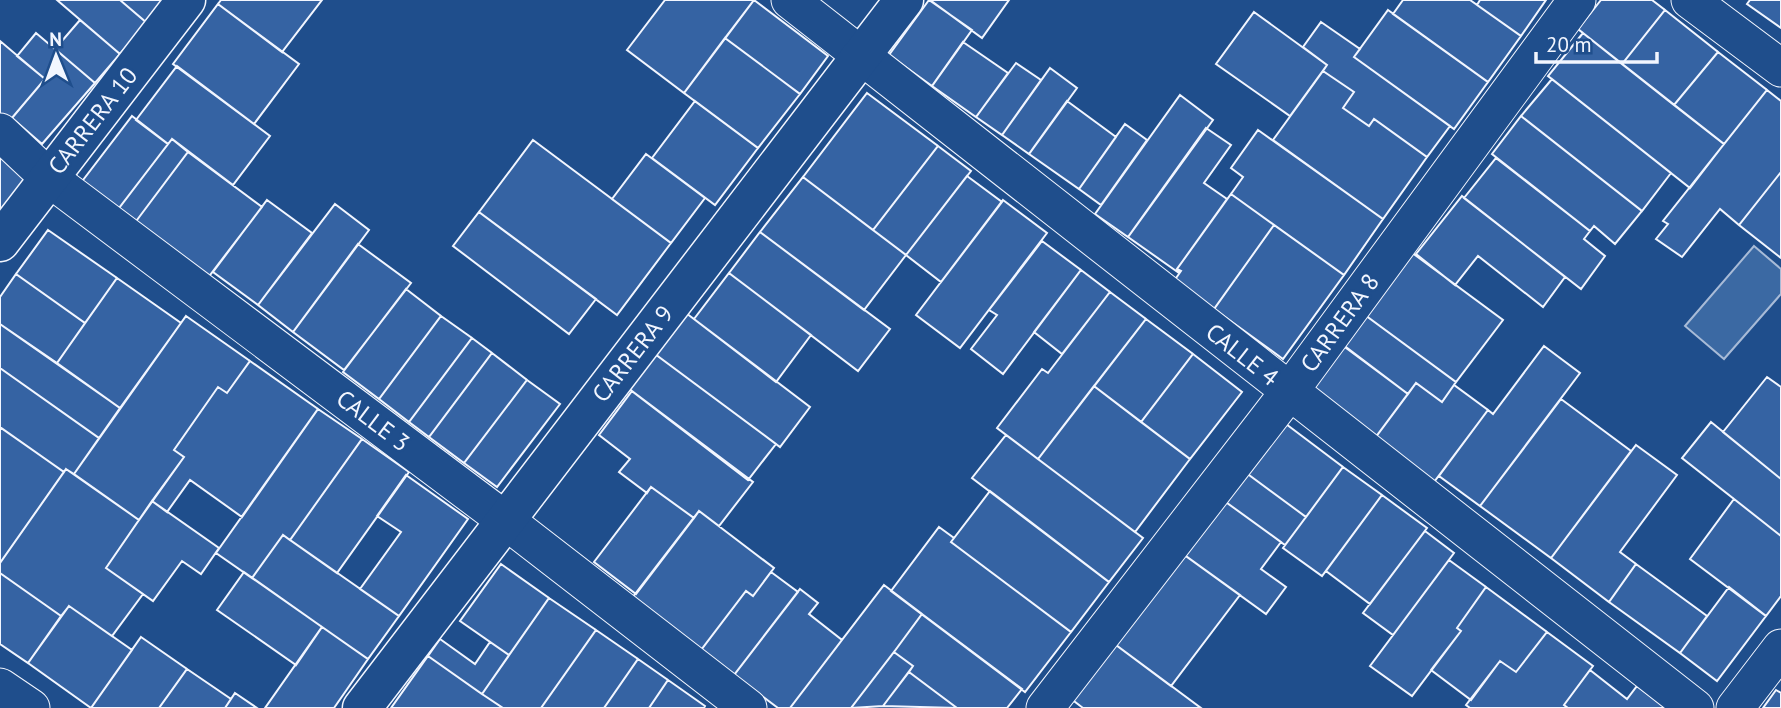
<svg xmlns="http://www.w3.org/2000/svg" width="1781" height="708" viewBox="0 0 1781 708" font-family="'PT Sans',sans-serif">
<rect width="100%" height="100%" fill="#1f4e8c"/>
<path fill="#3b69a3" stroke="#a8bbd7" stroke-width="2" d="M1754,246L1781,269V294L1724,359L1685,326Z"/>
<path fill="#3563a3" stroke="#f2f6ff" stroke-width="2" d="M57,0H120L147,23L120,54Z
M120,0H167L147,23Z
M221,0H322L282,52L218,4Z
M665,0H754L684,93L627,50Z
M754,0L828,56L800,94L725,38Z
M929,0L972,30L932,86L889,55Z
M930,0H1009L982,38Z
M1403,0H1470L1521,36L1488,82L1393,14Z
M1480,0H1546L1521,36L1477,5Z
M1601,0H1652L1665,10L1622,64L1578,29Z
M1750,0H1781V28L1747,4Z
M218,4L299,64L254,124L173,64Z
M1388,10L1488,82L1454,129L1354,57Z
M1665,10L1718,52L1674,105L1622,64Z
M1254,12L1327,65L1290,116L1216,64Z
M80,20L120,54L95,83L55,49Z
M1321,22L1360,49L1354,57L1450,126L1427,157L1374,119L1369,126L1343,108L1354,92L1323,71L1327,65L1303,47Z
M36,33L95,83L42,144L12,118L45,79L17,56Z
M1583,33L1724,144L1690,188L1548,76Z
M725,38L800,94L758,148L684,93Z
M0,41L45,79L6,125L0,119Z
M963,42L1008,73L976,117L932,86Z
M1718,52L1767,90L1724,144L1674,105Z
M1016,63L1041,80L1002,135L976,117Z
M177,66L270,136L233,185L172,139L168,144L136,120Z
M1050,68L1077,88L1029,154L1002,135Z
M1323,71L1354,92L1343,108L1369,126L1374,119L1427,157L1383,219L1273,140Z
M1552,79L1671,173L1642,211L1521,116Z
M1767,90L1781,101V172L1739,225L1720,209L1682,257L1656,239L1668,224L1663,221Z
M867,93L938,146L873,230L803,177Z
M1180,95L1213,120L1128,237L1095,214Z
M695,101L758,148L715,205L652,158Z
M1067,101L1116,137L1079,189L1029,154Z
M132,116L168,144L116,212L80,184Z
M1521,116L1642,211L1615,244L1594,226L1590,231L1492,154Z
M1125,124L1147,140L1101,205L1079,189Z
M1206,128L1231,145L1204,183L1227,199L1177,269L1179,273L1128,237Z
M1258,130L1383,219L1344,275L1231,194L1243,177L1231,168Z
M172,139L188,152L134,224L116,212Z
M533,140L671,243L617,315L479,212Z
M938,146L971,171L906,255L873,230Z
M188,152L262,207L207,279L134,224Z
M646,154L705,198L671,243L612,199Z
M0,155L31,180L0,220Z
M1496,158L1590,231L1584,239L1605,256L1581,289L1464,198Z
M1781,172V258L1739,225Z
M967,176L1002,202L941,282L906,255Z
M803,177L906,255L864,310L760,232Z
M1231,194L1274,225L1214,309L1174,281L1181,271L1177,269Z
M1462,196L1565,277L1543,307L1478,256L1455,285L1416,254Z
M267,200L312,233L258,305L213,272Z
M1003,200L1047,233L960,348L916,315Z
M335,204L369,230L293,332L258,305Z
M479,212L596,299L569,334L453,246Z
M1274,225L1344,275L1283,359L1214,309Z
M48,230L117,278L85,323L16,274Z
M760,232L890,329L858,371L729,273Z
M1042,241L1081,270L1003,374L971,349L997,315L989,310Z
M358,244L411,283L344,370L293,332Z
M1411,252L1503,320L1456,382L1365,315Z
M1081,270L1110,292L1062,354L1034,332Z
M729,273L811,335L776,382L694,319Z
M16,274L85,323L57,363L0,324V297Z
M117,278L181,323L120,408L57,363Z
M406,289L441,316L379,399L343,372Z
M1110,292L1146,319L1038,459L997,428L1042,369L1048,373Z
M686,313L810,407L780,447L655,354Z
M1365,315L1456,382L1442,402L1416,383L1408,394L1342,344Z
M186,316L250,361L227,393L218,387L174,450L184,457L139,520L74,474Z
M441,316L472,338L409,422L379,399Z
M1146,319L1193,354L1141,422L1094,386Z
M0,324L120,408L99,438L0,368Z
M472,338L492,353L429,437L409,422Z
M1338,342L1408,394L1375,438L1305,387Z
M1544,346L1580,373L1480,506L1439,476L1488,410L1493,414Z
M492,353L527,380L464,463L429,437Z
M655,354L776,444L748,480L628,388Z
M1193,354L1242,392L1190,459L1141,422Z
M250,361L318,409L242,517L190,480L167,512L152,501L184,457L174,450L218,387L227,393Z
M0,368L99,438L74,474L66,469L64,472L0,427Z
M1767,377L1781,387V479L1723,432Z
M527,380L560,404L497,487L464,463Z
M1416,383L1442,402L1454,385L1488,410L1434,482L1375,438Z
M1094,386L1190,459L1135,532L1038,459Z
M632,391L753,482L719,526L699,511L694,518L651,487L647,493L619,472L630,459L599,435Z
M1561,399L1631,451L1551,558L1480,506Z
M318,409L362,439L290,540L283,535L252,578L216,553Z
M1282,421L1343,467L1306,517L1245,472Z
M1711,422L1781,479V536L1682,458Z
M1,428L64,472L0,563V430Z
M1006,435L1143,538L1109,582L972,478Z
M362,439L409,472L337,573L290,540Z
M1636,445L1677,475L1620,552L1636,564L1609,602L1551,558Z
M1343,467L1382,495L1322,576L1283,548Z
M66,469L139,520L106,568L143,594L112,636L69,606L61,616L0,573V563Z
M1245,472L1306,517L1285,545L1223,500Z
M406,475L468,519L399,616L360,589L401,532L377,516Z
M651,487L694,518L636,594L594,562Z
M990,491L1109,582L1071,632L951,542Z
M1382,495L1427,528L1370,604L1326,571Z
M1734,499L1781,536V596L1766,616L1690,559Z
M1223,500L1281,542L1261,569L1286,587L1266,614L1183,554Z
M152,501L219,548L201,574L182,561L153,601L106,568Z
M699,511L774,568L753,596L746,591L701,650L632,598Z
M939,527L954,538L951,542L1071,632L1025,692L891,591Z
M1425,531L1454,553L1393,635L1363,613Z
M283,535L399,616L368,659L252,578Z
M1179,551L1240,595L1171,686L1112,642Z
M1449,560L1486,587L1457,628L1461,631L1412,696L1370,666Z
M501,564L549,598L509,655L460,621Z
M1636,564L1707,616L1680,653L1609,602Z
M244,572L322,627L296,665L217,610Z
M771,572L798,592L734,675L701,650L746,591L753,596Z
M0,573L61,616L28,663L0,644Z
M884,585L922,614L894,652L851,708H790Z
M1486,587L1547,632L1516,672L1500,661L1471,700L1431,670L1461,631L1457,628Z
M1729,587L1766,616L1717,681L1680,653Z
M800,589L818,603L809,614L842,640L790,708H778L734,675Z
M549,598L596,630L541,708H503L482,694Z
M69,606L132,650L91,708L28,663Z
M922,614L1022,689L1007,708H957L909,672L913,666L894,652Z
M322,627L368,659L334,708H265Z
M596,630L638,659L604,708H541Z
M1547,632L1593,666L1564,705L1568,708H1470L1466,705L1500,661L1516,672Z
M141,637L187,669L159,708H91Z
M440,639L475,664L490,642L509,655L482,694L428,656Z
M1112,642L1201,708H1083L1070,698Z
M894,652L913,666L883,706L851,708Z
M428,656L482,694L503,708H391Z
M638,659L668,680L649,708H604Z
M187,669L231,699L225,708H159Z
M1590,670L1627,699L1637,686L1666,708H1568L1564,705Z
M909,672L957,708L883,706Z
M668,680L705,706L704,708H649Z
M1776,690L1781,693V708H1763Z
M235,693L257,708H225Z"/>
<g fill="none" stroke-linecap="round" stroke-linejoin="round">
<defs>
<path id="street" d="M790,0L1695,708
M1690,0L1781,68
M0,132L49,178L505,520L748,708
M0,687L31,708
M1045,708L1289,392L1577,0
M1735,708L1781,648"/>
<path id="secondary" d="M0,242L186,0
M362,708L904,0"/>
</defs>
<use href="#street" stroke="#f2f6ff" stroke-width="39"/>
<use href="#secondary" stroke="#f2f6ff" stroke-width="41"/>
<use href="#street" stroke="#1f4e8c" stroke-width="37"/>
<use href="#secondary" stroke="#1f4e8c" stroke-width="38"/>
</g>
<g text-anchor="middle" stroke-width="5" stroke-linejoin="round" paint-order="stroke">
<g font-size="24" fill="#f2f6ff" stroke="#1f4e8c">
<text transform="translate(93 121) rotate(-52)" y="8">CARRERA 10</text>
<text transform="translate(1340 323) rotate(-54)" y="8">CARRERA 8</text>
<text transform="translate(633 354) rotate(-52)" y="8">CARRERA 9</text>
<text transform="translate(1242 355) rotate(38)" y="8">CALLE 4</text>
<text transform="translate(373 421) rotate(37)" y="8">CALLE 3</text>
</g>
</g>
<g transform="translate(56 56) rotate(359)" stroke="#1f4e8c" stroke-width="5" paint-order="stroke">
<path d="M0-5L12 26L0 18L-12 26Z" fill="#f2f6ff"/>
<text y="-10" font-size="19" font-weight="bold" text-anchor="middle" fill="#f2f6ff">N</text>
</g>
<path d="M1536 52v10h121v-10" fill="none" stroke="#f2f6ff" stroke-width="3.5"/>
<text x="1546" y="52" font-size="21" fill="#f2f6ff" stroke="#1f4e8c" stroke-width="5" paint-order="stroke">20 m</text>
</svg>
